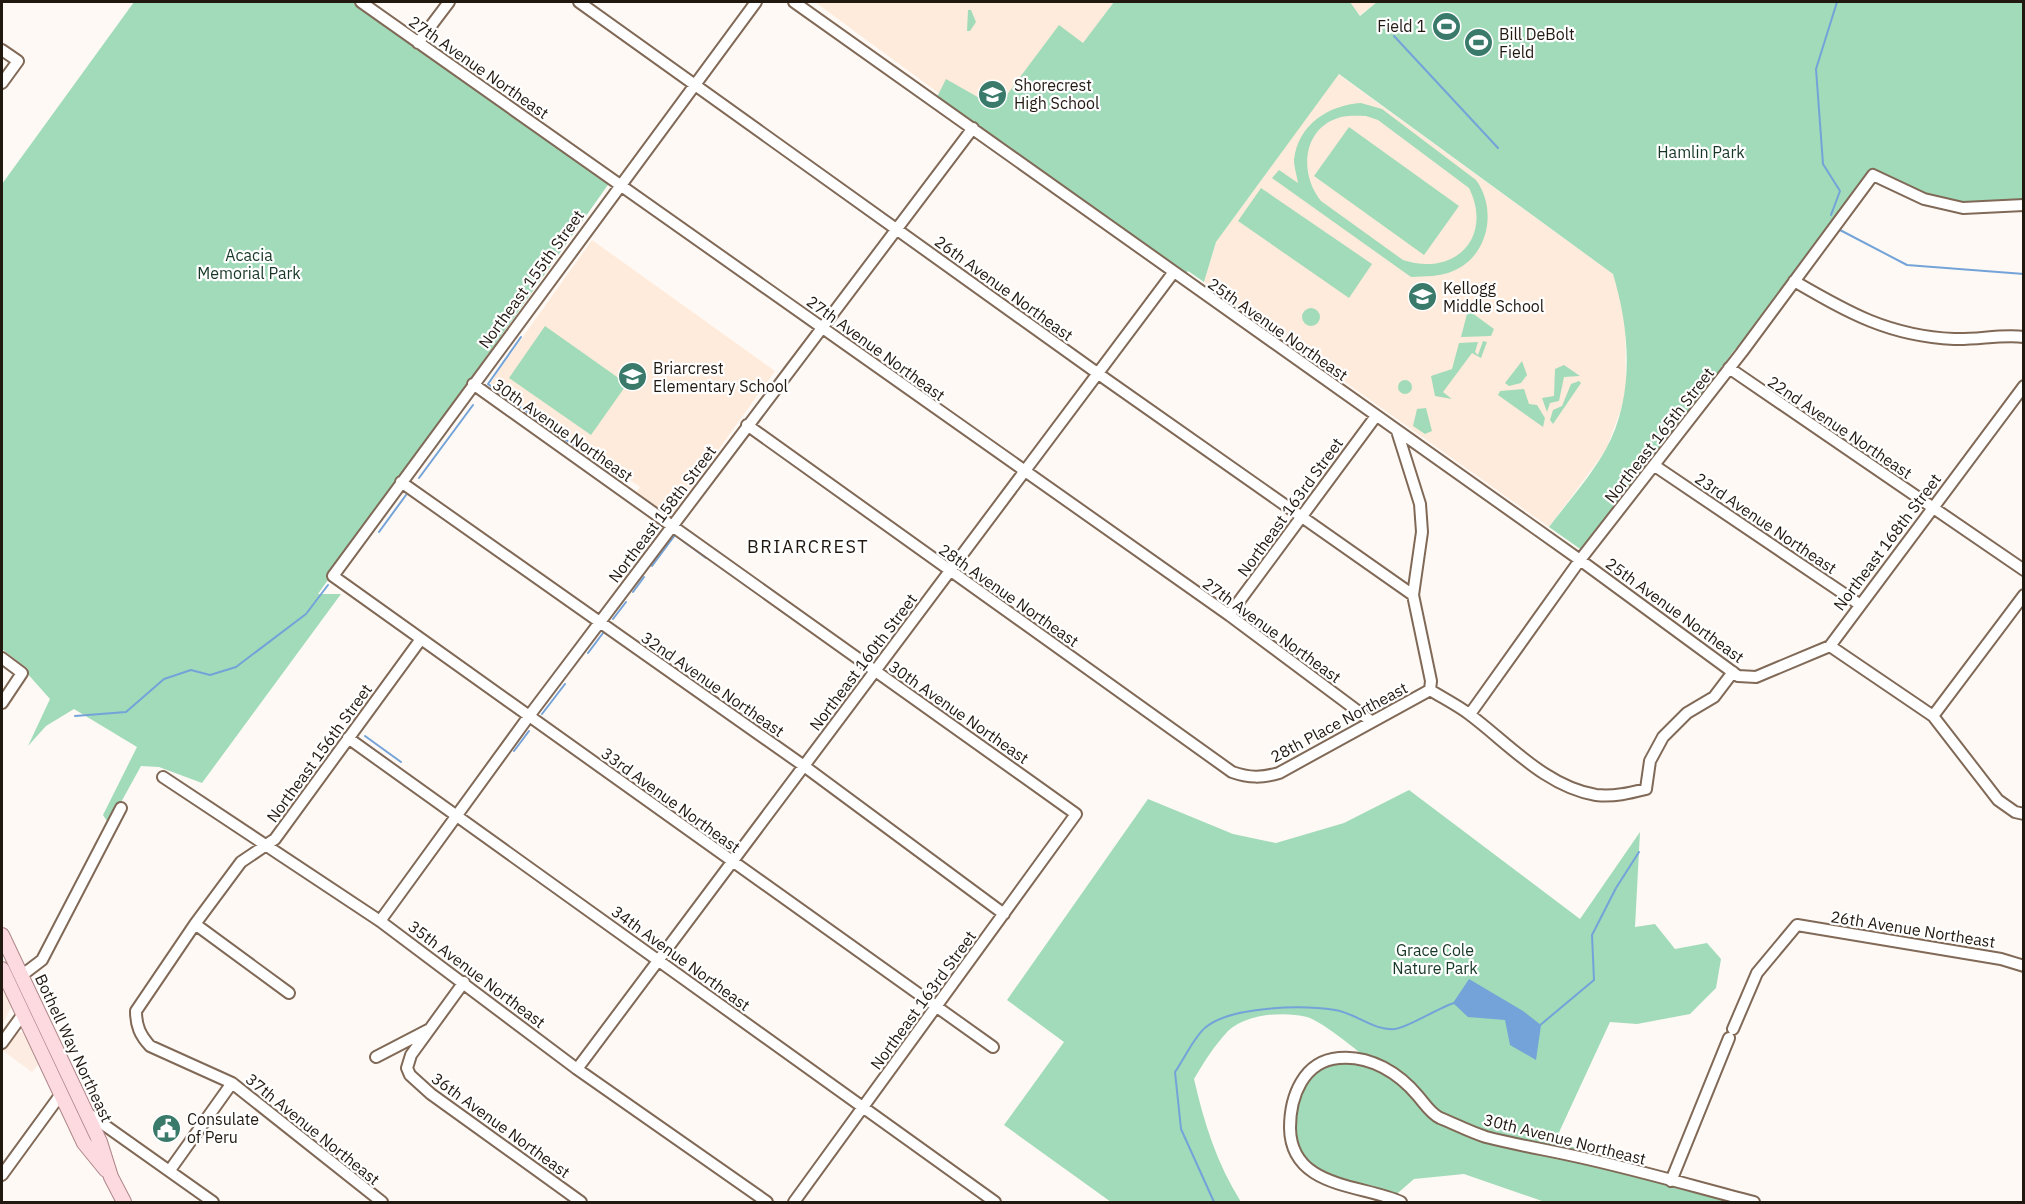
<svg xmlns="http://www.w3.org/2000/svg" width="2025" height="1204" viewBox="0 0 2025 1204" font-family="'IBM Plex Sans',sans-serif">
<rect width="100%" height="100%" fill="#fef9f4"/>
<path fill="#fdece1" d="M2,982L12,1005L2,1026Z
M22,1032L28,1033L41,1061L32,1072L2,1050L15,1033Z"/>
<path fill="#ffebdb" d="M815,2H1114L1009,145Z
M1349,2H1377L1360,15Z
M1338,74L1613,274L1625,311L1626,395L1606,450L1549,527L1204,282L1216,242Z
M592,240L775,371L670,517L636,493L640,487L490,383Z"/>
<path fill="#a1dbb9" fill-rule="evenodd" d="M134,2H361L610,182L318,594H341L202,783L159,767L141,766L109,824L103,815L137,747L74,709L46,726L28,746L50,699L26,672L28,669L2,649V184Z
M1114,2H1350L1360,16L1377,2H2023V205L1963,208L1872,176L1742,352L1735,349L1652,463L1583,551L1549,527C1568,502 1591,476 1606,449C1635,396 1630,330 1613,274L1339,74L1216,242L1204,282L1188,271L1182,279L1108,226L1021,155L937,97L946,79L997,108L1059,25L1083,43Z
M968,10H971L976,22L970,31H967Z
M1361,103L1382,109L1476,180C1498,210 1488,257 1453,271C1440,277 1425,276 1411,277L1272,178L1279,170L1298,183C1297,176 1294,167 1294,160C1298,124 1329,105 1361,103ZM1366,116L1378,120L1469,188C1494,239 1453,277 1403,260L1321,201C1300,176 1301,130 1338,118C1347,115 1357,116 1366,116Z
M1349,127L1459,206L1424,255L1314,176Z
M1261,188L1372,264L1349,298L1238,221Z
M1302 317a9 9 0 1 1 18 0a9 9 0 1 1-18 0Z
M1468,310L1494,329L1491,336L1461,337Z
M545,326L627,384L591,435L509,378Z
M1483,341L1487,342L1481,358L1472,353L1443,392L1452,399L1435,396L1431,376L1452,369L1459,343L1478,342L1475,352L1478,355Z
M1522,361L1527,375L1521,383L1509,386L1505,383Z
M1564,365L1580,376L1564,377L1559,401L1550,403L1547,412L1542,398L1554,396L1555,369Z
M1398 387a7 7 0 1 1 14 0a7 7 0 1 1-14 0Z
M1579,381L1581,383L1553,424L1550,420L1553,410L1562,406L1571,384Z
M1524,389L1529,404L1537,405L1545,418L1543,427L1498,395L1500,391Z
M1426,408L1432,431L1425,434L1413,426L1417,409Z
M1409,790L1580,919L1640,832L1635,927L1655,924L1675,949L1707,943L1721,959L1716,988L1690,1014L1637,1024L1610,1022L1555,1141L1671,1180L1758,1202H1545L1464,1174L1414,1179L1392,1198L1311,1170L1293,1147L1292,1111L1311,1069L1338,1057L1367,1059C1355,1048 1321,1021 1307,1017C1283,1011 1246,1014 1228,1031C1214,1046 1204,1062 1194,1079C1204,1123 1217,1164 1241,1202H1111L1004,1125L1064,1042L1007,1000L1148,799L1233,834L1276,843L1344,823Z"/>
<path fill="#73a3d8" d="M1469,979L1523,1011L1541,1025L1536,1060L1510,1045L1505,1020L1468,1017L1453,1003Z"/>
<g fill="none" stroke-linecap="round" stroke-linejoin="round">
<path stroke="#73a3d8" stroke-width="2" d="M1394,36L1498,148
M1831,215L1840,191L1823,164L1816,69L1837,2
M1840,230L1907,265L2024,274
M521,337L488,384L583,452
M419,478L473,405
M379,532L406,495
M652,566L675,535L706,558
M633,592L644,577
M613,619L626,602
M588,653L603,633
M542,714L565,684
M75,716L126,712L164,679L191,670L210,675L236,667L306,614L328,585
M365,736L401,762
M514,751L529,731
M1539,1026L1594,980L1592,935L1616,888L1639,852
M1214,1202L1181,1129L1175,1072C1183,1061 1195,1035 1206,1027C1232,1006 1303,1005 1335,1010C1356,1013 1373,1031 1395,1029C1407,1028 1438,1008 1454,1003"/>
<defs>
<path id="minor" d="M361,2L1229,615L1371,721
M579,2L1107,380L1413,595
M756,2L333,576L993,1047
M794,2L1580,560L1738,676L1756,677L1830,646L2024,386
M418,43L449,2
M2,50L18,61L2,83
M1794,281C1849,313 1889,336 1954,339C1977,340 2002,334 2024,337
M1729,368L2024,570
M473,384L1076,814L794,1202
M747,425L1232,772C1249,778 1262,778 1279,773L1430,690
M1397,431L1420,504L1422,532L1413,595L1431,681L1430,690
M1655,466L1859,604
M401,482L804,766L1004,914
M1229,615L1376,416
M1830,646L1933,716L1998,800L2015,812L2024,814
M2,658L22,673L2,703
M1430,690C1443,698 1457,705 1469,714C1508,743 1546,787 1596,795C1614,797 1630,793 1646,789L1650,761L1663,737L1687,713L1714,697L1733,672
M1470,714L1580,560L1742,352L1873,175L1924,199L1963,208L2024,205
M1933,716L2024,595
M348,738L995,1202
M163,777L380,921L577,1069L767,1202
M380,921L529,716L973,128
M195,924L289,993
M21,976L42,960L121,808
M464,982L411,1055L407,1068L410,1075L431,1094L581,1202
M1733,1029L1757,973L1797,925L2001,959L2024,966
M2,1043L23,1014
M376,1057L428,1030
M577,1069L1173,273
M86,1112L213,1202
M170,1170L232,1083
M2,1175L61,1094
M1671,1181L1729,1038
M382,1202L232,1083L150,1046C140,1035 136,1026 136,1011L195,924L241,862L275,839L421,639
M1401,1202C1362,1184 1291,1189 1290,1128C1290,1097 1303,1061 1339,1058C1370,1055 1399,1073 1418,1096C1424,1103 1431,1114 1440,1118C1455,1124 1470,1132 1486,1137C1517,1145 1548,1150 1579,1157C1638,1170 1696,1187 1754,1202"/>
<path id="major" d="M2,935L100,1142L111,1177L124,1202
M2,969L84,1143L106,1170"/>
</defs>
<use href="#minor" stroke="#816957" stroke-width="14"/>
<use href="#major" stroke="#ae8688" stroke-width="16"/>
<use href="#minor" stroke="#fff" stroke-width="10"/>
<use href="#major" stroke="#fcdadf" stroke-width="14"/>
</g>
<defs>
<symbol id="stadium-disc" viewBox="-11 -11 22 22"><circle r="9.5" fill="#397a6b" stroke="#fff"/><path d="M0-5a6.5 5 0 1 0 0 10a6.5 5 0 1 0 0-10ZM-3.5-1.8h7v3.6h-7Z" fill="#fff"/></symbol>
<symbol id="school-disc" viewBox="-11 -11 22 22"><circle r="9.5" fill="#397a6b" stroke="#fff"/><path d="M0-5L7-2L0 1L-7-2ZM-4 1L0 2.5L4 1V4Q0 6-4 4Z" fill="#fff"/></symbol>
<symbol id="civic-disc" viewBox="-11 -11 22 22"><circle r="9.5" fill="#397a6b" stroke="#fff"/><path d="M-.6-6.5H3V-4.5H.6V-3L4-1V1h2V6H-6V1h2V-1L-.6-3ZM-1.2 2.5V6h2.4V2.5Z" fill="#fff"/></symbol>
</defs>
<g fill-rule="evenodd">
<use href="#stadium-disc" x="1430" y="10" width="33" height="33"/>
<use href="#stadium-disc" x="1462" y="26" width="33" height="33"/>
<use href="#school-disc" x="976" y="78" width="33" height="33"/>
<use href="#school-disc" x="1406" y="280" width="33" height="33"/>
<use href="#school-disc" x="616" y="360" width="33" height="33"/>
<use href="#civic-disc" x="150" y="1112" width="33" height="33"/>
</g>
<g text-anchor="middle" stroke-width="4.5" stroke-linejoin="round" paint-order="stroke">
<g font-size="16" fill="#211810" stroke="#fff" text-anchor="start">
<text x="1426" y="32" text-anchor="end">Field 1</text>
<text x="1499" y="40">Bill DeBolt<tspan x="1499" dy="18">Field</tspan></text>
<text x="1014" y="91">Shorecrest<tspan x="1014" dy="18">High School</tspan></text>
<text x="1443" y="294">Kellogg<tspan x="1443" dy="18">Middle School</tspan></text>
<text x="653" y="374">Briarcrest<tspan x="653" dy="18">Elementary School</tspan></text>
<text x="187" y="1125">Consulate<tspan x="187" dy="18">of Peru</tspan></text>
</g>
<g font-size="16" fill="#211810" stroke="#fff">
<text transform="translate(479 67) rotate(35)" y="6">27th Avenue Northeast</text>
<text transform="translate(531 279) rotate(-54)" y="6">Northeast 155th Street</text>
<text transform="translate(1004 288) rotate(36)" y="6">26th Avenue Northeast</text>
<text transform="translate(1278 329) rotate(35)" y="6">25th Avenue Northeast</text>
<text transform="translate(876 348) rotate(36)" y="6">27th Avenue Northeast</text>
<text transform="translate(1840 427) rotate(34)" y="6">22nd Avenue Northeast</text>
<text transform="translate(563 430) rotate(35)" y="6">30th Avenue Northeast</text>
<text transform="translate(1659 435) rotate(-52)" y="6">Northeast 165th Street</text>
<text transform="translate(1290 507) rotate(-54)" y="6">Northeast 163rd Street</text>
<text transform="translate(662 514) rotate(-53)" y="6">Northeast 158th Street</text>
<text transform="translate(1766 523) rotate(34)" y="6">23rd Avenue Northeast</text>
<text transform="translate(1887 542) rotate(-53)" y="6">Northeast 168th Street</text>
<text transform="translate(1009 595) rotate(35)" y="6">28th Avenue Northeast</text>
<text transform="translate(1675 610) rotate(36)" y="6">25th Avenue Northeast</text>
<text transform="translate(1272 630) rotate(36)" y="6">27th Avenue Northeast</text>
<text transform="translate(863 662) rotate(-53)" y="6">Northeast 160th Street</text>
<text transform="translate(713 684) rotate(35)" y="6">32nd Avenue Northeast</text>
<text transform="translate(959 712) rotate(35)" y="6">30th Avenue Northeast</text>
<text transform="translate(1339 722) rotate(-28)" y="6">28th Place Northeast</text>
<text transform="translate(319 753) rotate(-54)" y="6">Northeast 156th Street</text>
<text transform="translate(671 800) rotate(36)" y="6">33rd Avenue Northeast</text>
<text transform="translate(1913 929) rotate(9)" y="6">26th Avenue Northeast</text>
<text transform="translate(681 958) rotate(36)" y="6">34th Avenue Northeast</text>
<text transform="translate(477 974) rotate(37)" y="6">35th Avenue Northeast</text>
<text transform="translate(923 1000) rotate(-54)" y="6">Northeast 163rd Street</text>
<text transform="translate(74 1048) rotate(65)" y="6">Bothell Way Northeast</text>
<text transform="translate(501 1125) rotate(36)" y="6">36th Avenue Northeast</text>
<text transform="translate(313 1129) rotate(39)" y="6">37th Avenue Northeast</text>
<text transform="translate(1565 1139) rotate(14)" y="6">30th Avenue Northeast</text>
</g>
<g font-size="16" fill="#173726" stroke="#fff">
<text x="1701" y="158">Hamlin Park</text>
<text x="249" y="261">Acacia<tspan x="249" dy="18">Memorial Park</tspan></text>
<text x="1435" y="956">Grace Cole<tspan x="1435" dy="18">Nature Park</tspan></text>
</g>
<g font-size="18" letter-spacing="1.5" fill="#211810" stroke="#fff">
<text x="808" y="553">BRIARCREST</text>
</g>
</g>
<rect width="2025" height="1204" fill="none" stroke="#211810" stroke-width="6"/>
</svg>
